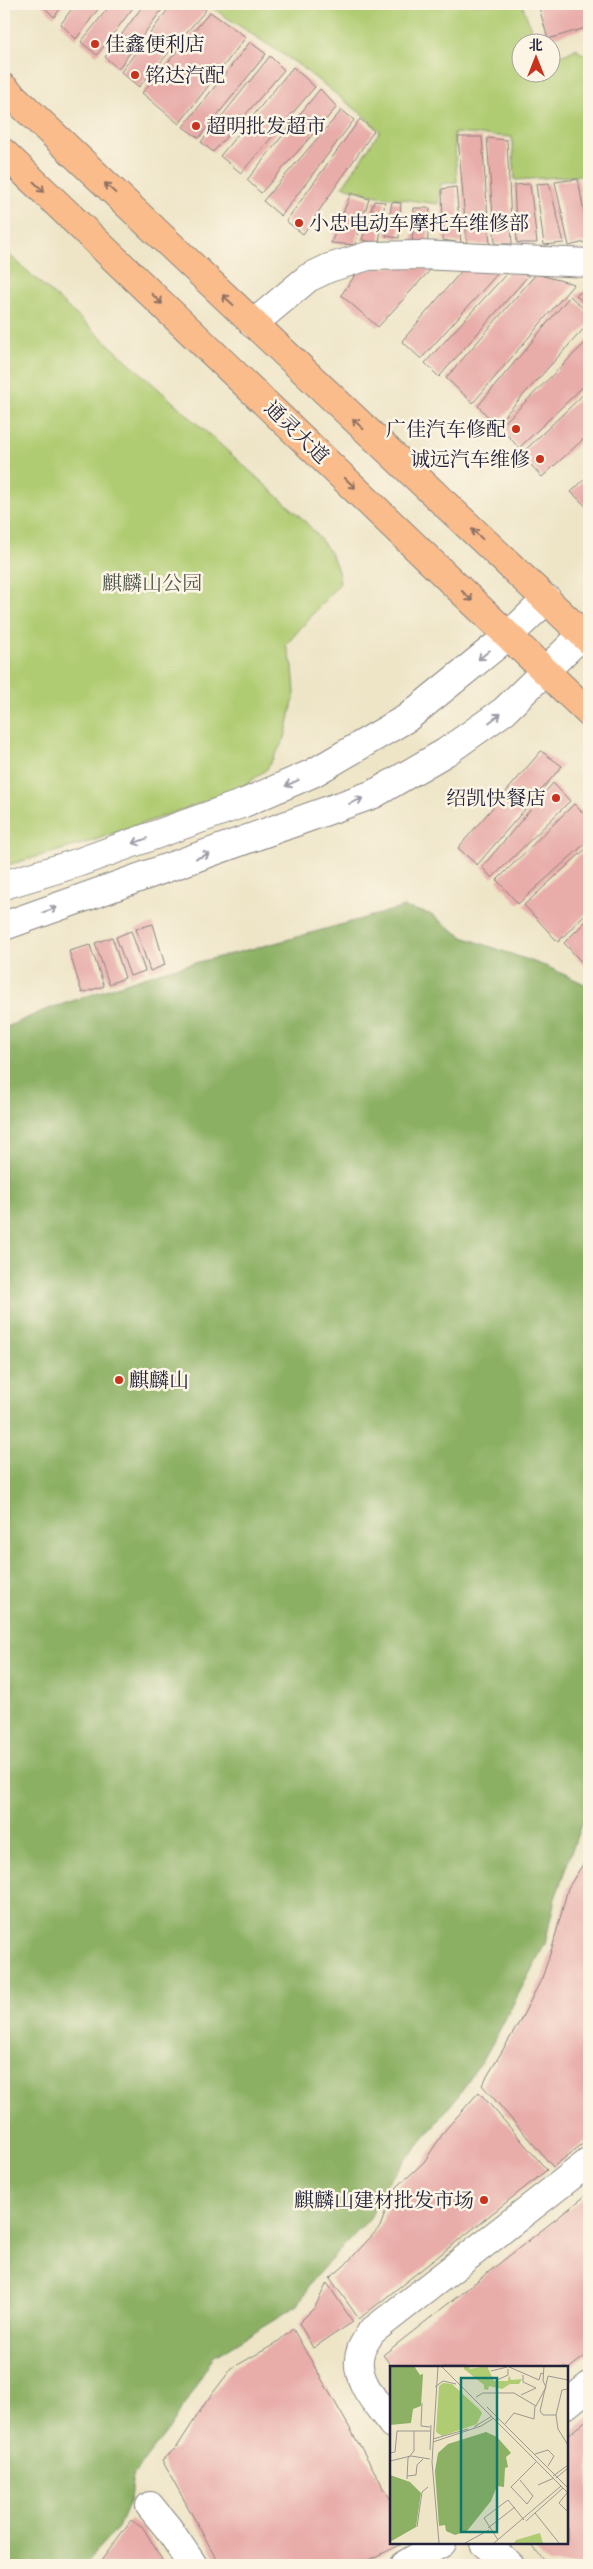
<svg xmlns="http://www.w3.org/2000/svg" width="593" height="2569" viewBox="0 0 593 2569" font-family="'IM FELL English','Noto Serif SC',serif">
<rect width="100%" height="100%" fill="#fcf5e5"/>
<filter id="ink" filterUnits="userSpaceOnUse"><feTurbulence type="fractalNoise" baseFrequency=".02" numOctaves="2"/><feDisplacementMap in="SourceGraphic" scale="10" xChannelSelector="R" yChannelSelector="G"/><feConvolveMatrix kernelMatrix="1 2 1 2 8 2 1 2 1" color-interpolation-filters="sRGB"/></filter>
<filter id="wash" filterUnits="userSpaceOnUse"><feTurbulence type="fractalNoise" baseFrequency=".0096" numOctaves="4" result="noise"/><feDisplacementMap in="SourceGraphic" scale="20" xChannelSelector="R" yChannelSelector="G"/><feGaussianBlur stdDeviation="1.12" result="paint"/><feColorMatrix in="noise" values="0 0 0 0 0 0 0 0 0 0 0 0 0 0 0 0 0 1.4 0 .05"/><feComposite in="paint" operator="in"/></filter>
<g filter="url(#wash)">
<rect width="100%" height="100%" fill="#eee5c7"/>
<path fill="#b0cc72" stroke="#697756" d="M206,4H522L536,42H520V72H550L551,55L566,54L577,48L579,52L589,56V175L515,180L512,137L454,133L457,182L441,184L438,204L372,195L343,186L380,131L363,115L296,63Z
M4,250L302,518C320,538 337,555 340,583L286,645L293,666L295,693L285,738L267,769L239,790L86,843L4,866Z"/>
<path fill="#8cb064" stroke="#576950" d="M404,907L430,914L463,937L548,967L589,986V1810L579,1830L555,1899L545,1944L490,2048L458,2096L387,2183L370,2218L313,2279L298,2305L213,2357L174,2422L133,2475L130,2500L118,2528L84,2565H4V1028L45,1010L162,971L275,943Z"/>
<g id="blocks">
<path fill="#e8aca9" d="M41,4H64L54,17Z
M75,4H102L76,39L61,24Z
M111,4H136L97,55L81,42Z
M144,4H166L118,69L105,57Z
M172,4H198L206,10L139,87L121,72Z
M538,4H589V27L548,39Z
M210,12L246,37L179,124L142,93Z
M250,42L266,54L199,138L183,127Z
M270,56L284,70L213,152L201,142Z
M293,67L315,87L241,173L220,156Z
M320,89L337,107L261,193L247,180Z
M342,110L354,120L281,216L263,201Z
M360,119L374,131L303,234L286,221Z
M458,137H482L490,245L467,244Z
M487,138L507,140L512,244H495Z
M578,179L589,241L569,246L555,182Z
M549,183L564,243L544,245L536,184Z
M530,184L537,243H517L514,185Z
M456,187L461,243L443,240L442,189Z
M351,193L369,199L355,245L331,243Z
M374,201L385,202L379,243L362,240Z
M392,202L401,203L399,238L386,236Z
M414,208H430L427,248L412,246Z
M392,267L432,268L378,327L341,295L359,270Z
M464,268L499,272L421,359L402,341Z
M508,272L529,275L439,377L425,363Z
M536,274L574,284L473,403L446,378Z
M589,288V309L576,295Z
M570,296L589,314V323L496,425L478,406Z
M589,339V381L519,448L500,427Z
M589,389V434L542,477L521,454Z
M589,475V506L588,508L571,492Z
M541,751L562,766L477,865L458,848Z
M553,783L570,801L492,878L482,867Z
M574,804L589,819V840L518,904L497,880Z
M589,846V910L558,942L524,905Z
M589,918V970L564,943Z
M153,924L165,965L150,971L136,929Z
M131,931L145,971L130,976L116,937Z
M112,937L125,978L109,984L95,943Z
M90,945L104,986L82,993L69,951Z
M589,1837V2139L553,2167L482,2085L520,2021L542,1978L553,1945L568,1888L583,1864Z
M479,2092L547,2170L359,2319L330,2278L344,2266L380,2227L390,2199L397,2187L424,2162L446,2129Z
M589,2193V2353L567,2370V2368H393L383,2355Z
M327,2283L353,2322L313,2348L299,2323L315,2307Z
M293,2329L392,2502V2543H404L359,2565H220L162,2460L177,2447L206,2402L232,2368L275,2344Z
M589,2418V2565H548L530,2543H567V2436Z
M131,2520L144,2529L165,2565H98Z"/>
</g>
</g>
<g filter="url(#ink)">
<use href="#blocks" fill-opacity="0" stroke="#888481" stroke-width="1"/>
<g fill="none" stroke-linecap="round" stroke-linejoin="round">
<defs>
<path id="minor" d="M253,324L308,278L329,268L368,256L419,255L589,263
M4,885L77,863L244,803L313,773L407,718L508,636L547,599
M4,926L374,794L446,752L504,711L583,634
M567,2404L589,2386
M392,2424C377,2404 351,2377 361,2350C363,2344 368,2338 371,2332L589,2162
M150,2506L168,2528L193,2565
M484,2543L510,2565
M404,2565L442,2543"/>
<path id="major" d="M4,88L589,640
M4,153L589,713"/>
</defs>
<use href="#minor" stroke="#888481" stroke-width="30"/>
<use href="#major" stroke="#888481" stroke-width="30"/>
<use href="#minor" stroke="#fff" stroke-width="28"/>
<use href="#major" stroke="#fabc8b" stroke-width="28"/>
</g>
<defs><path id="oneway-shaft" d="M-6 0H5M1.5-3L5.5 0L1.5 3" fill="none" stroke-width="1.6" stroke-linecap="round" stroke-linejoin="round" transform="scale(1.25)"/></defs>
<g stroke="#8e6f63">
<use href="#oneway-shaft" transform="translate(39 187) rotate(44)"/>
<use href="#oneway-shaft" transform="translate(110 188) rotate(-137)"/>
<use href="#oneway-shaft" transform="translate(157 299) rotate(44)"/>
<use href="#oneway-shaft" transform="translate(228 300) rotate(-137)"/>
<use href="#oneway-shaft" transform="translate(358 424) rotate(-137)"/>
<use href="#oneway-shaft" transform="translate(350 483) rotate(44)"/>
<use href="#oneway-shaft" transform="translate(477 534) rotate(-137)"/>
<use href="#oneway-shaft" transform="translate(467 596) rotate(44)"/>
</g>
<g stroke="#9c9ca7">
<use href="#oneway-shaft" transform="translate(484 655) rotate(141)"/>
<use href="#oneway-shaft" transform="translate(495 718) rotate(-37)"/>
<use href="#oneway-shaft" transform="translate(292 783) rotate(155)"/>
<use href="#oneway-shaft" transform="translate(356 801) rotate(-22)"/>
<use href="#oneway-shaft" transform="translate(140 841) rotate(160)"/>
<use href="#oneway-shaft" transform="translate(203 856) rotate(-19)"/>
<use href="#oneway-shaft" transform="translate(50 910) rotate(-19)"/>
</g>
</g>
<g fill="#c8321e" stroke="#fcf5e5" stroke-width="2">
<circle cx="95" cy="44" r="5"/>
<circle cx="135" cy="75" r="5"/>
<circle cx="196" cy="126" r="5"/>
<circle cx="299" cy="223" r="5"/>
<circle cx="516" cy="429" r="5"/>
<circle cx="540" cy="459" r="5"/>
<circle cx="556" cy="798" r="5"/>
<circle cx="119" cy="1380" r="5"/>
<circle cx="484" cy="2200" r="5"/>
</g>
<g text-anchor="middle" stroke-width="5" stroke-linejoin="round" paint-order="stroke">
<g font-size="20" fill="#22223b" stroke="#fcf5e5" text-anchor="start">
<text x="105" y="51">佳鑫便利店</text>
<text x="145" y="82">铭达汽配</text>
<text x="206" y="133">超明批发超市</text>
<text x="309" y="230">小忠电动车摩托车维修部</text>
<text x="506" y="436" text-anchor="end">广佳汽车修配</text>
<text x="530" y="466" text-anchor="end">诚远汽车维修</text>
<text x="546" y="805" text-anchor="end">绍凯快餐店</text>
<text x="129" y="1387">麒麟山</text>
<text x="474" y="2207" text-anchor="end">麒麟山建材批发市场</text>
</g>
<g font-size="20" fill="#22223b" stroke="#fcf5e5">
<text transform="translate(297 432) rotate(44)" y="7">通灵大道</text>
</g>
<g font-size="20" fill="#4d554c" stroke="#fcf5e5">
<text x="152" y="590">麒麟山公园</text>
</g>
</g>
<g transform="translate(390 2366)">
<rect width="178" height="178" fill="#eee5c7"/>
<path d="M78,0L80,3L97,0L104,15H118L119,9L121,14L132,13L129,18H120L112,23L99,20L98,24L94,23V19L74,3V0ZM53,17L62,18L89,43L92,47L87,58L52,70L46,66L49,20ZM150,167L153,177H124L126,174Z" fill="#b0cc72"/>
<path d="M0,0H24L30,9L33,8L31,40L23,43L21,57L0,59ZM96,66L107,71L121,87L116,91L118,101L115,102L114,121L107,120L101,135L77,165L65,169L56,165L55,159L49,160L45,105L48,87L58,78ZM0,109L20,116L31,127L26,161L0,176Z" fill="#8cb064"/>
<path fill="none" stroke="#9c978f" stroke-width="1" d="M48,0L42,96L49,177M51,0L178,127M117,0L149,14L151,7L154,8M101,5L117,1M107,14L118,9V3M178,14L158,10L150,45L153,49H166L168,63L178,79M45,21L53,15L66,18M131,29L146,22L133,16V9M86,31L93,27H124L146,40L156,21L153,15L154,0M32,37L31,60L40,61M97,41L178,122M166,49L172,24L178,23M115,58L124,47L144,53L145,40M84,61L102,50M43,73L78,63M43,76L91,60L104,52M40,84L41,59M0,87L5,86L7,65H40M145,88L158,84L164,90L158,100M0,95L21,90L40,93M17,110L26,109L27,99L33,93M163,110L178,99M166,112L178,102M17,113L18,92L24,85V65M130,114L143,130L137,138L121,121L147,95M148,119L164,112M177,127L169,137L178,146M145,147L169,177M136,155L173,122M27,161L32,126L38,121M98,162L125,141M108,174L94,152L118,134L134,154M75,177L99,164M104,177L171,120"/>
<path fill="#0f766e" fill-opacity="0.15" stroke="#0f766e" stroke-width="2.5" d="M71,12H107V166H71Z"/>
<rect width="178" height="178" fill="none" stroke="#22223b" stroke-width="2.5"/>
</g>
<rect width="593" height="2569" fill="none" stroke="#fcf5e5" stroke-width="20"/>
<g transform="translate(536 58)"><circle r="24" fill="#fcf5e5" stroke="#a5a1a1"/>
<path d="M0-4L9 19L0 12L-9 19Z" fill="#c8321e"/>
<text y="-8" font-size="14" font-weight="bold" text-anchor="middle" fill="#22223b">北</text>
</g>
</svg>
